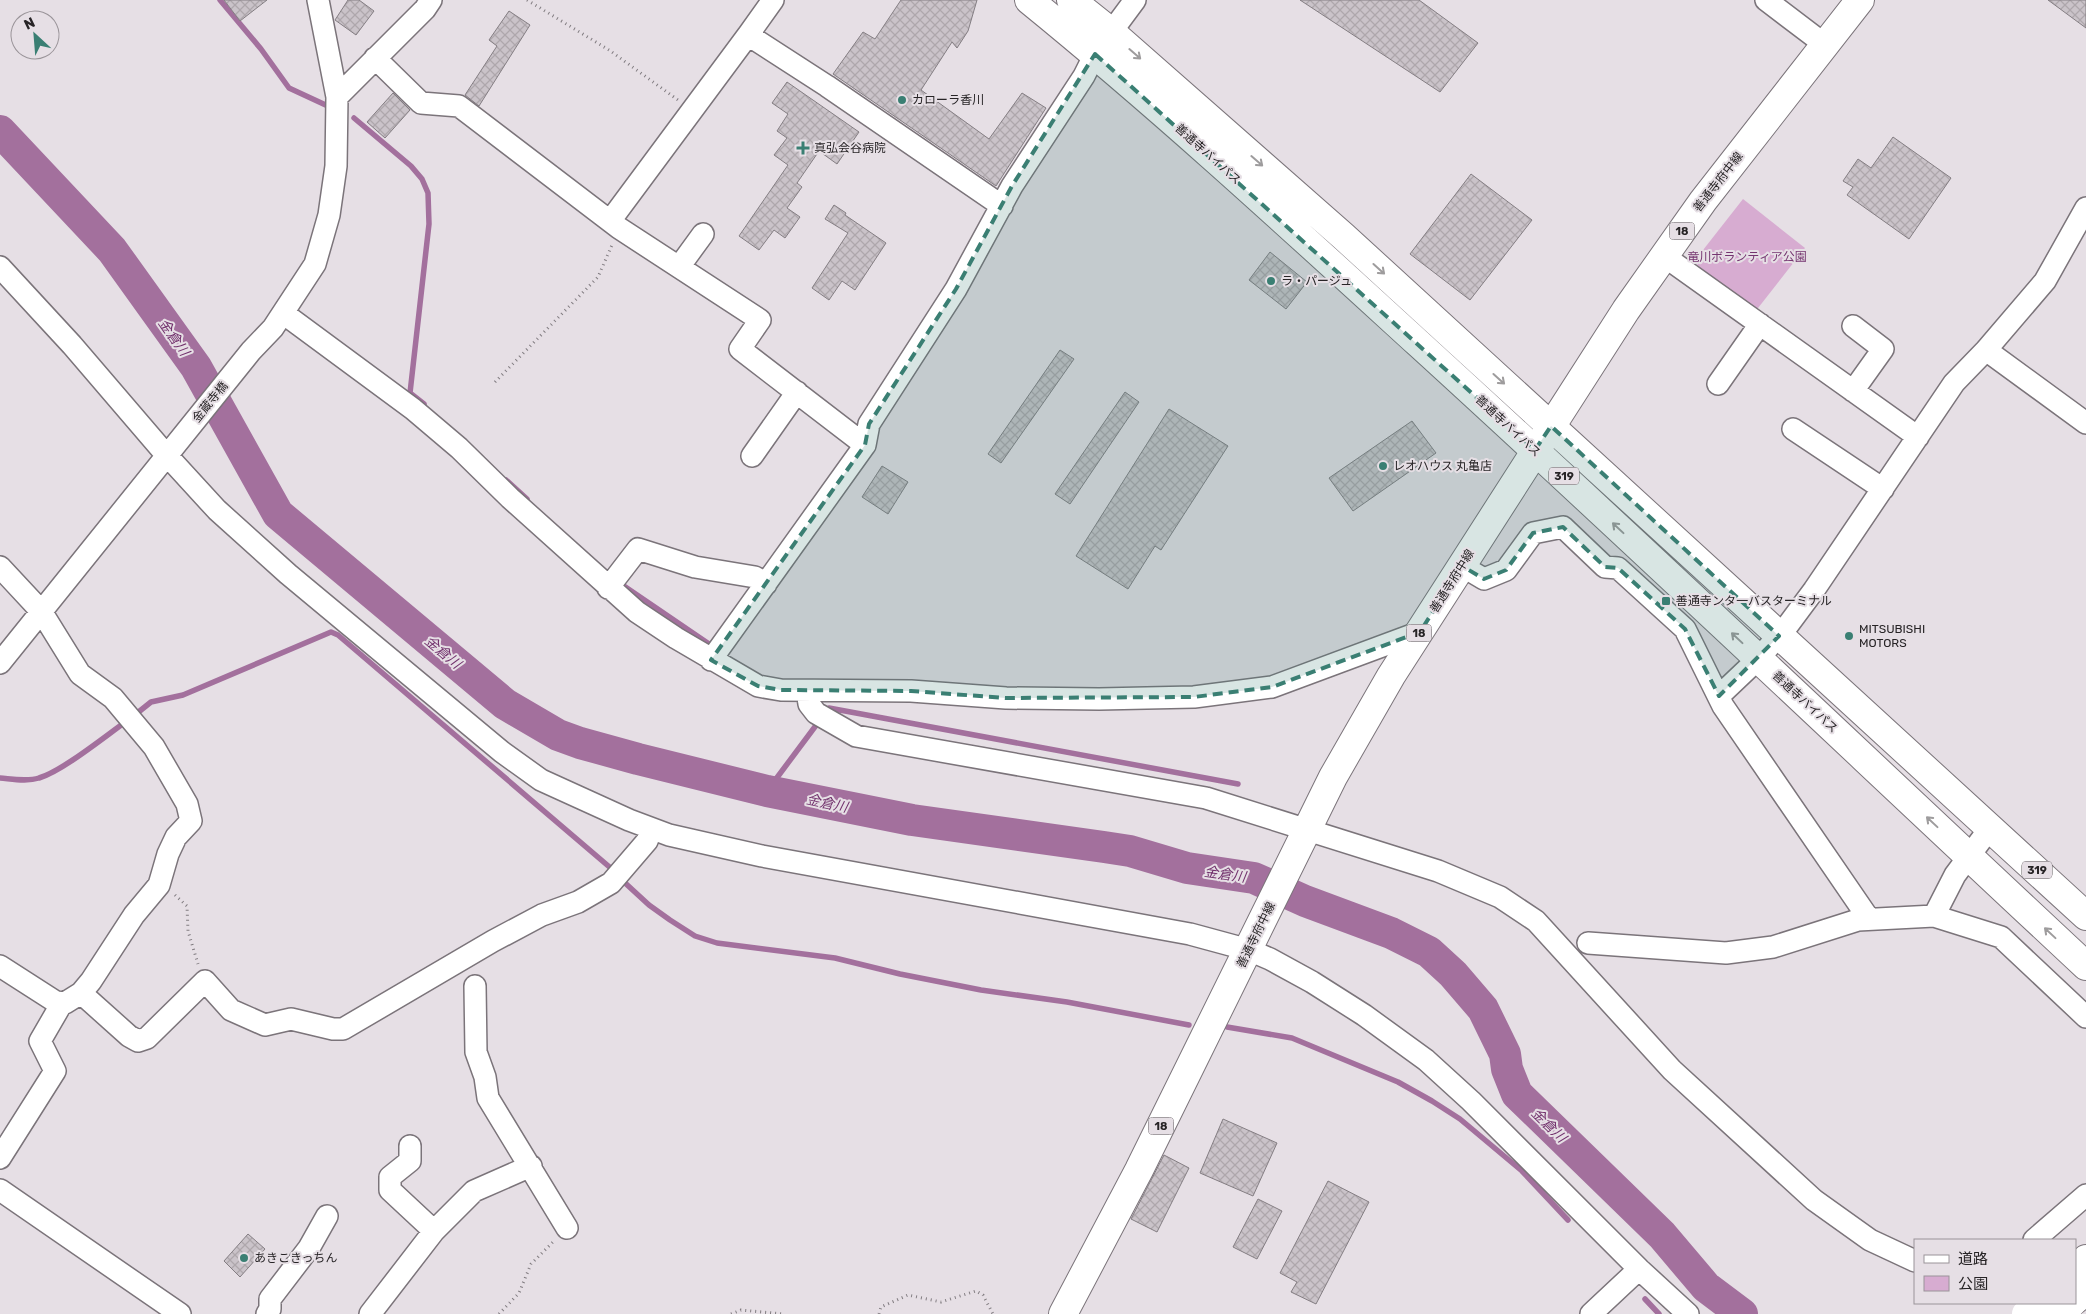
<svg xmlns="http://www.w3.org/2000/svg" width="2086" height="1314" viewBox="0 0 2086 1314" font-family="Rubik,'Noto Sans JP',sans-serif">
<defs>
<pattern id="building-cross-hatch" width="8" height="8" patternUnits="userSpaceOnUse" patternTransform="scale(1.25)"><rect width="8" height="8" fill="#cac3c9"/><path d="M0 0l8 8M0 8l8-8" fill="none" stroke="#aea7ac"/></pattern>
</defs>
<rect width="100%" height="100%" fill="#e6dfe5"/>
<path fill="#d7acd1" d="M1743,199L1805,248L1751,317L1701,278L1696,259Z"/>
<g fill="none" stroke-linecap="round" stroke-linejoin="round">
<path stroke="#a3709d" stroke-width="5.5" d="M220,0L261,49L289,88L330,107
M354,118L411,166L422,179L428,193L429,224L410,393L424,404
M506,480L527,499
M621,584L712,646
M825,713L829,708L1238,784
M136,714L151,702L183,695L331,632L338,635L613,870
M0,778C12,779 27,782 39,778C62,771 103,738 124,723
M767,791L820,720
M624,882L649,905L670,920L695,936L717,943L835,958L900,974L981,990L1067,1002L1189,1025
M1227,1027L1292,1038L1398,1082L1432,1101L1460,1119L1522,1171L1568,1220
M1645,1299L1659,1314"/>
<path stroke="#a3709d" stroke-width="32" d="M0,131L112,250L196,367L278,514L505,704L558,735L580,743L638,759L767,791L912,820L1104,847L1130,851L1187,868L1254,878L1305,901L1391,933L1429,952L1453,974L1483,1009L1505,1054L1507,1069L1517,1094L1662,1235L1706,1287L1742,1314"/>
</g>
<path fill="url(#building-cross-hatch)" stroke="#847e83" d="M224,0H267L240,21Z
M348,0H359L374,11L356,35L335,20Z
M901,0H977L968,31L957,48L952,42L921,90L989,139L1022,93L1046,108L996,186L833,74L863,32L875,39Z
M1300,0H1419L1478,43L1440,92Z
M2048,0H2086V28Z
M509,11L530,25L479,106L465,95L497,46L489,40Z
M787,82L859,132L837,164L819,151L797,183L802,187L787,208L800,217L785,238L774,230L759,250L739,236L788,165L774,155L787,138L777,131L788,114L772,103Z
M393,93L410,110L385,138L367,122Z
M1893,137L1951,178L1909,239L1847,195L1853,187L1843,181L1858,159L1871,168Z
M1471,174L1532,220L1470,300L1410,254Z
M834,205L846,213L845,215L886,243L855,290L842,281L829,300L812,288L848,233L825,219Z
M1270,252L1307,282L1286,309L1249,280Z
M1060,350L1074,359L1001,463L988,454Z
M1125,392L1139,402L1070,504L1055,494Z
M1169,409L1228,446L1161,550L1155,546L1128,589L1076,556Z
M1412,421L1436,453L1353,511L1329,478Z
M882,466L908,482L888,514L862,497Z
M1223,1119L1277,1143L1253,1196L1200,1173Z
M1164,1155L1189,1168L1157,1232L1131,1219Z
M1328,1181L1369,1202L1316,1304L1291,1292L1297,1282L1280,1273Z
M1258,1199L1282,1211L1257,1259L1233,1247Z
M248,1234L265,1249L240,1277L224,1261Z"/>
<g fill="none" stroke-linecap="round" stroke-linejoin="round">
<defs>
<path id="minor" d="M773,0L748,35L827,86L1002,206
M1766,0L1824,44
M375,58L421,103L459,106L619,228L760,320L740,349L865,445
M337,97L425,9L431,0
M610,221L748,35
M1664,256L1918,437
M0,267L72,345L162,450L217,510L288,574L502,752L541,780L629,820L669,835L762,856L1190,934L1249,950L1270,959L1312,982L1364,1015L1426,1060L1471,1101L1639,1269L1688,1314
M679,267L703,234
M283,313L413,409L459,448L510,498L637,612L676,638L758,686L781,690L911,691L1006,698L1099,699L1194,697L1272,687L1420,632
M1986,350L2086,423
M1718,384L1760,324
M1853,391L1883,349L1853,326
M1793,429L1883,489
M752,456L797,392
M1462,566L1484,579L1506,570L1533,533L1563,527L1605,567L1618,568L1685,629L1723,706L1869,919
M0,567L41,611L80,674L113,698L154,747L187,804L191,821L176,837L168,854L159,885L134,915L91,981L81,993
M608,588L638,549L695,567L755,577L766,584
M711,660L865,445L869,424L956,289L1012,186L1084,76L1095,54L1135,0
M0,663L251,351L273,328L315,264L329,215L336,166L337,97L318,0
M807,691L809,704L816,713L856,736L1206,798L1438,871L1500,897L1536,921L1672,1070L1814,1200L1870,1240L1915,1261
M1719,696L1759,658L1788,625L1814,590L1954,383L1986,350L2045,281L2086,208
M1934,916L2001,937L2086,1017
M1588,943L1726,953L1773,947L1858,920L1934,916L1955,875L1990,828
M0,966L56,1002L65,1003L81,993L129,1036L138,1041L147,1038L205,981L231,1010L265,1025L291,1019L333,1029H343L493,941L542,915L578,902L611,883L647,841L652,829
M475,986L476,1052L485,1077L488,1098L567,1228
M410,1146V1161L390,1177V1190L434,1231
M0,1158L55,1071L40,1041L62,1003
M0,1190L180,1314
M2034,1240L2086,1195
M267,1314L270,1309V1299L309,1248L327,1216
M370,1314L434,1231L474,1191L531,1166
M1591,1314L1639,1269"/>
<path id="major" d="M1063,1314L1139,1170L1333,777L1391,676L1626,310L1703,201L1860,0"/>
<path id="highway" d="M1029,0C1163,109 1290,226 1418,343C1643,548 1863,758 2086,966
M1071,0L1111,32L1343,236L2086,916
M2075,1269L2086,1259
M2075,1300L2086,1290"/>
</defs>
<use href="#minor" stroke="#7b747a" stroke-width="24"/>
<use href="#major" stroke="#7b747a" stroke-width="30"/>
<use href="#highway" stroke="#7b747a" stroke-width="30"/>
<path stroke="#817c80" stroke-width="3" stroke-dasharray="1 4" stroke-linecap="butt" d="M527,0L609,50L678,100
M495,382L598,277L612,245
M175,895L187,906L188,931L198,964
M499,1314L519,1293L531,1264L555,1240
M731,1314L741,1310L783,1314
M879,1314L881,1307L908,1295L941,1302L976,1291L983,1295L993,1314"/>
<use href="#minor" stroke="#fff" stroke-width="21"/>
<use href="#major" stroke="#fff" stroke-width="28"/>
<use href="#highway" stroke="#fff" stroke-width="28"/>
<defs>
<path id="highway-bridge" d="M2026,1314L2038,1303
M2060,1314L2072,1303"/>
</defs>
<use href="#highway-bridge" stroke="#7b747a" stroke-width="30" stroke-linecap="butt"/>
<use href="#highway-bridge" stroke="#fff" stroke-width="28"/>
</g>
<defs><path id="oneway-shaft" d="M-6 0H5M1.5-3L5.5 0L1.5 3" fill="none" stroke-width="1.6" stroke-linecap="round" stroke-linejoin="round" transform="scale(1.25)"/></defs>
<g stroke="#9e9c9d">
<use href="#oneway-shaft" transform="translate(1135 54) rotate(41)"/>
<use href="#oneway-shaft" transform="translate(1257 161) rotate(41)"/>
<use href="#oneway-shaft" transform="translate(1379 269) rotate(42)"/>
<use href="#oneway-shaft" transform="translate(1499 379) rotate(42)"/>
<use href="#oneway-shaft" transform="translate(1618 528) rotate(-137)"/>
<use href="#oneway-shaft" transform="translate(1737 638) rotate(-137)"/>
<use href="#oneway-shaft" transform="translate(1932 822) rotate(-137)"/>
<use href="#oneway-shaft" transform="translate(2050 933) rotate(-137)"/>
</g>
<path fill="#3a7f73" fill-opacity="0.2" stroke="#3a7f73" stroke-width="4" stroke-dasharray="10 6" stroke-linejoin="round" d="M1095,54L1535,450L1551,426L1779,636L1719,696L1685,629L1618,568L1605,567L1563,527L1533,533L1506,570L1484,579L1462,566L1420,632L1272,687L1194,697L1006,698L911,691L781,690L758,686L711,660L865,445L869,424L956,289L1012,186Z"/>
<g fill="#3a7f73" stroke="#e6dfe5" stroke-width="2">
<circle cx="902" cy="100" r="5"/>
<path d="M800.5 140.5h5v5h5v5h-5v5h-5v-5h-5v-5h5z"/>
<circle cx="1271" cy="281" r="5"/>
<circle cx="1383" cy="466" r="5"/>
<rect x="1661" y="596" width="10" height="10" rx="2.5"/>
<circle cx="1849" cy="636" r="5"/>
<circle cx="244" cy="1258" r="5"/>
</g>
<g text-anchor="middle" stroke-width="4" stroke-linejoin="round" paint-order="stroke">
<g fill="#e6dfe5" stroke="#605c5f" stroke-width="1">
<rect x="1669.5" y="222.5" width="25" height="17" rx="4"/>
<rect x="1549" y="467.5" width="30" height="17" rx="4"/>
<rect x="1406.5" y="624.5" width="25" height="17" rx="4"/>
<rect x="2022" y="861.5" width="30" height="17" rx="4"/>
<rect x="1148.5" y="1117.5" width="25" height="17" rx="4"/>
</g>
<g font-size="11" font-weight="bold" fill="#272426">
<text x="1682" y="235">18</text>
<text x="1564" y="480">319</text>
<text x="1419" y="637">18</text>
<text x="2037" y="874">319</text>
<text x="1161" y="1130">18</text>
</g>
<g font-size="12" fill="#272426" stroke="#e6dfe5" text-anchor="start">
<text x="912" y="104">カローラ香川</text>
<text x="814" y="152">真弘会谷病院</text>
<text x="1281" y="285">ラ・パージュ</text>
<text x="1393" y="470">レオハウス 丸亀店</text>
<text x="1676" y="605">善通寺ンタ一バスターミナル</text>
<text x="1859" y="633">MITSUBISHI<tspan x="1859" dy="14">MOTORS</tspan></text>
<text x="254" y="1262">あきこきっちん</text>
</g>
<g font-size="12" fill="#272426" stroke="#e6dfe5">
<text transform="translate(1208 154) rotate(42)" y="4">善通寺バイパス</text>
<text transform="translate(1718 182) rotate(-52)" y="4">善通寺府中線</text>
<text transform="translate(210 402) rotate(-51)" y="4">金蔵寺橋</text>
<text transform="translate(1508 426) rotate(43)" y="4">善通寺バイパス</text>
<text transform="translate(1452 581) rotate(-58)" y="4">善通寺府中線</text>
<text transform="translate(1805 702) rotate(43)" y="4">善通寺バイパス</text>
<text transform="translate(1256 935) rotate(-64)" y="4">善通寺府中線</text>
</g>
<g font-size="12" fill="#753570" stroke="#e6dfe5">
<text x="1747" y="261">竜川ボランティア公園</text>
</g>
<g font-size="14" font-style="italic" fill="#72326d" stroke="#e6dfe5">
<text transform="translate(174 337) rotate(55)" y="5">金倉川</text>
<text transform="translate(443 652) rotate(40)" y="5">金倉川</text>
<text transform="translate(827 803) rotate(12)" y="5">金倉川</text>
<text transform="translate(1225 874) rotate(8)" y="5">金倉川</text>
<text transform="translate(1549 1125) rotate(44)" y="5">金倉川</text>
</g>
</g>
<rect x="1914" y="1239" width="162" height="65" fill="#e6dfe5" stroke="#9a9499"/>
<rect x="1924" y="1255" width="25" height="8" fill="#ffffff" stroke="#9a9499"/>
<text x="1958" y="1264" font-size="15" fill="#272426">道路</text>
<rect x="1924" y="1276" width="25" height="15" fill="#d7acd1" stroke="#9a9499"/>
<text x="1958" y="1289" font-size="15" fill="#272426">公園</text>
<g transform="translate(35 35) rotate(334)"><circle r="24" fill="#e6dfe5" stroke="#9a9499"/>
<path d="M0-4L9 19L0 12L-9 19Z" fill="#3a7f73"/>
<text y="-8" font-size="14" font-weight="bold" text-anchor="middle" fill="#272426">N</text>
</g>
</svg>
